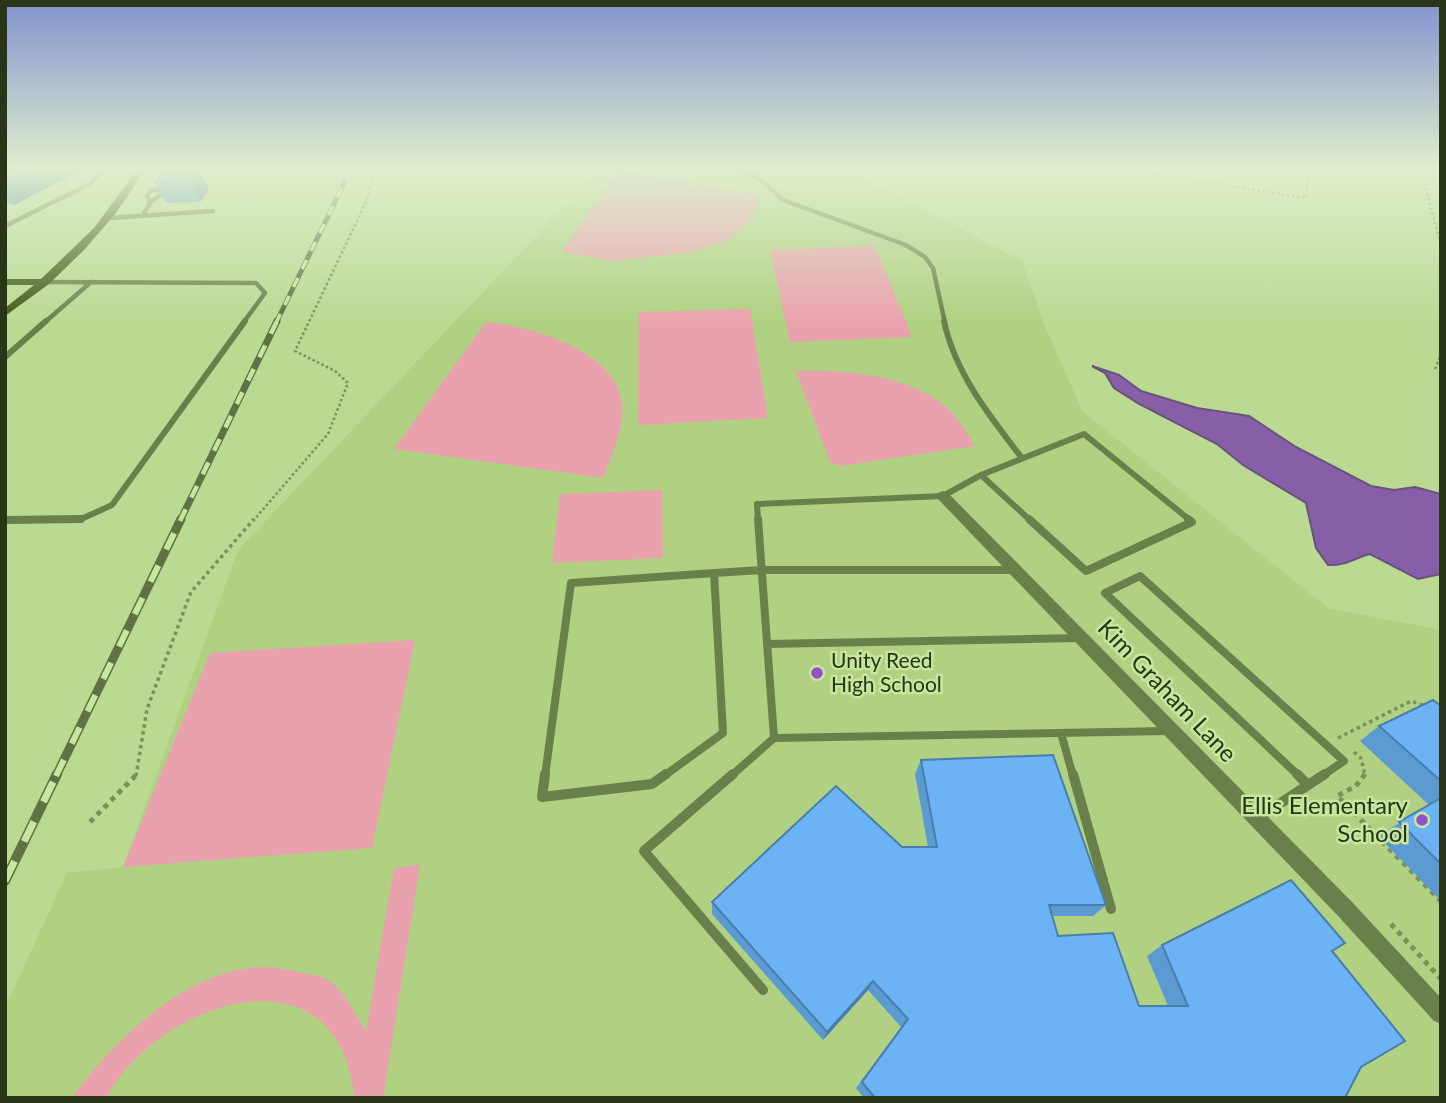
<svg xmlns="http://www.w3.org/2000/svg" width="1446" height="1103" viewBox="0 0 1446 1103" font-family="Lato,sans-serif">
<rect width="100%" height="100%" fill="#bada92"/>
<path fill="#afd181" d="M600,169H846L1022,261L1045,327L1083,412L1328,608L1441,630V739L1430,805L1441,901V1098H1325L1172,1015L1124,1014L1046,946L1038,916H1093L930,860L868,990L901,1027L857,1088L864,1098H5V1008L67,873L123,867L238,550Z"/>
<path fill="#eaa1ae" d="M631,172L760,196L751,220L728,240L691,252L614,261L562,252L614,176Z
M875,246L912,337L790,342L770,250Z
M750,309L768,418L638,425L639,312Z
M486,322C529,326 612,349 621,399C626,426 613,453 603,478L394,449Z
M796,371C846,370 906,374 946,407C958,417 967,433 975,446L840,466L830,462Z
M662,490L663,558L552,563L560,494Z
M415,640L372,848L123,867L210,653Z
M420,865L383,1098H354C340,941 159,1000 106,1098H72C119,1033 209,946 297,972C308,974 324,976 332,983C348,996 355,1015 366,1031L394,868Z"/>
<path fill="#875fa9" stroke="#6a527d" stroke-width="2" d="M1092,366L1119,375L1141,391L1197,408L1249,416L1296,447L1371,486L1394,490L1415,487L1441,494V574L1418,579L1370,554C1354,558 1346,566 1328,565L1316,548L1306,503L1243,465L1217,444L1139,404L1114,388L1105,373Z"/>
<g fill="none" stroke-linecap="round" stroke-linejoin="round">
<path stroke="#79915b" stroke-width="2.5" stroke-dasharray="2.5 2.5" stroke-linecap="butt" d="M1119,169L1306,198L1308,169
M1420,169L1441,244
M1435,369L1441,355
M253,521L328,434L348,383L335,371L295,351L365,204L376,169"/>
<path stroke="#79915b" stroke-width="3.5" stroke-dasharray="3.5 3.5" stroke-linecap="butt" d="M1338,738L1411,701L1425,706
M1354,752L1361,758L1365,776
M136,776L147,709L191,592L254,519"/>
<path stroke="#79915b" stroke-width="5" stroke-dasharray="5 5" stroke-linecap="butt" d="M1365,774L1356,786L1337,796L1441,901
M90,822L137,774
M1391,924L1441,979"/>
<path stroke="#6a804b" stroke-width="4.5" d="M737,169L761,180L783,200L906,245L925,257L933,268L945,323
M151,190H166L151,202L147,197Z
M144,213L151,202
M110,218L213,211
M5,226L90,184L101,172
M46,282L256,283L265,293L243,323
M44,323L91,282"/>
<path stroke="#6a804b" stroke-width="6" d="M944,321C955,373 990,417 1022,458
M5,357L46,321
M5,520H79L112,505L245,321
M758,521L757,504L943,496L981,475
M1031,521L981,475L1084,434L1191,521"/>
<path stroke="#6a804b" stroke-width="8" d="M758,519L774,738L1167,731
M1029,519L1086,571L1192,522L1188,519
M5,520L81,519
M714,573L762,570H1015
M767,644L1081,638
M1061,733L1073,776
M545,776L571,583L714,573
M664,776L723,733L714,573
M731,776L774,738
M1299,776L1105,593L1140,576L1344,761L1322,776"/>
<path stroke="#6a804b" stroke-width="10" d="M545,774L542,797L652,784L666,774
M733,774L644,851L763,990
M1073,774L1111,909
M1297,774L1308,785
M1308,785L1325,774
M1258,818L1308,785"/>
<path fill="#6a804b" fill-rule="evenodd" d="M943,491L948,493L1353,903L1441,998V1024L1434,1021L1339,917L938,499L936,496L938,493Z"/>
<path fill="#405814" fill-rule="evenodd" d="M138,169H146L116,213L84,250L49,284L5,316V308L34,285H5V279H41L94,228Z"/>
<defs>
<path id="rail-far3" d="M276,323L351,169"/>
<path id="rail-far2" d="M180,521L277,321"/>
<path id="rail-far1" d="M56,776L181,519"/>
<path id="rail" d="M5,881L57,774"/>
</defs>
<use href="#rail-far3" stroke="#5e7244" stroke-width="5"/>
<use href="#rail-far2" stroke="#5e7244" stroke-width="7"/>
<use href="#rail-far1" stroke="#5e7244" stroke-width="9"/>
<use href="#rail" stroke="#5e7244" stroke-width="10"/>
<use href="#rail-far3" stroke="#c7e79e" stroke-width="3.5" stroke-dasharray="10" stroke-linecap="butt"/>
<use href="#rail-far2" stroke="#c7e79e" stroke-width="4.5" stroke-dasharray="13" stroke-linecap="butt"/>
<use href="#rail-far1" stroke="#c7e79e" stroke-width="6" stroke-dasharray="18" stroke-linecap="butt"/>
<use href="#rail" stroke="#c7e79e" stroke-width="7" stroke-dasharray="22" stroke-linecap="butt"/>
</g>
<path fill="#5c9ad2" d="M5,169L75,173L14,205L5,203Z
M199,170L209,190L200,202L166,203L155,183Z
M1441,706V901L1378,836L1429,805L1360,741L1379,726Z
M921,760L1106,905L1093,916H1052L1058,936L1139,1006H1168L1147,956L1162,945L1332,951L1361,1067L1345,1098H864L856,1088L901,1027L868,990L823,1040L712,914V902L902,847H928L915,774Z"/>
<path fill="#4b7dab" d="M32,169H81L75,173L14,205L5,191V182Z
M199,170L209,190L200,202L190,181Z
M873,981L868,990L823,1040L827,1032Z"/>
<path fill="#6bb3f4" stroke="#4b7dab" stroke-width="2" d="M5,169H32L5,182Z
M199,170L190,181L155,183L163,171Z
M1433,700L1441,706V781L1379,726Z
M1053,755L1106,905H1049L1058,936L1113,933L1139,1006H1188L1162,945L1291,880L1345,943L1332,951L1405,1041L1361,1067L1345,1098H875L862,1082L908,1019L873,981L827,1032L712,902L836,786L902,847H937L921,760Z
M1441,798V864L1399,822Z"/>
<linearGradient id="sky" x2="0" y2="1"><stop stop-color="#8192cf"/><stop offset="0.52" stop-color="#e0eece"/><stop offset="1" stop-color="#e0eece" stop-opacity="0"/></linearGradient>
<rect width="1446" height="323" fill="url(#sky)"/>
<g fill="#9251c6" stroke="#c7e79e" stroke-width="2.5">
<circle cx="817" cy="673" r="7"/>
<circle cx="1422" cy="820" r="7"/>
</g>
<g text-anchor="middle" stroke-width="5" stroke-linejoin="round" paint-order="stroke">
<g font-size="21" fill="#283517" stroke="#c7e79e" text-anchor="start">
<text x="831" y="668">Unity Reed<tspan x="831" dy="24">High School</tspan></text>
</g>
<g font-size="24" fill="#283517" stroke="#c7e79e">
<text transform="translate(1167 691) rotate(46)" y="8">Kim Graham Lane</text>
</g>
<g font-size="24" fill="#283517" stroke="#c7e79e" text-anchor="end">
<text x="1408" y="814">Ellis Elementary<tspan x="1408" dy="28">School</tspan></text>
</g>
</g>
<rect width="1446" height="1103" fill="none" stroke="#283517" stroke-width="14"/>
</svg>
